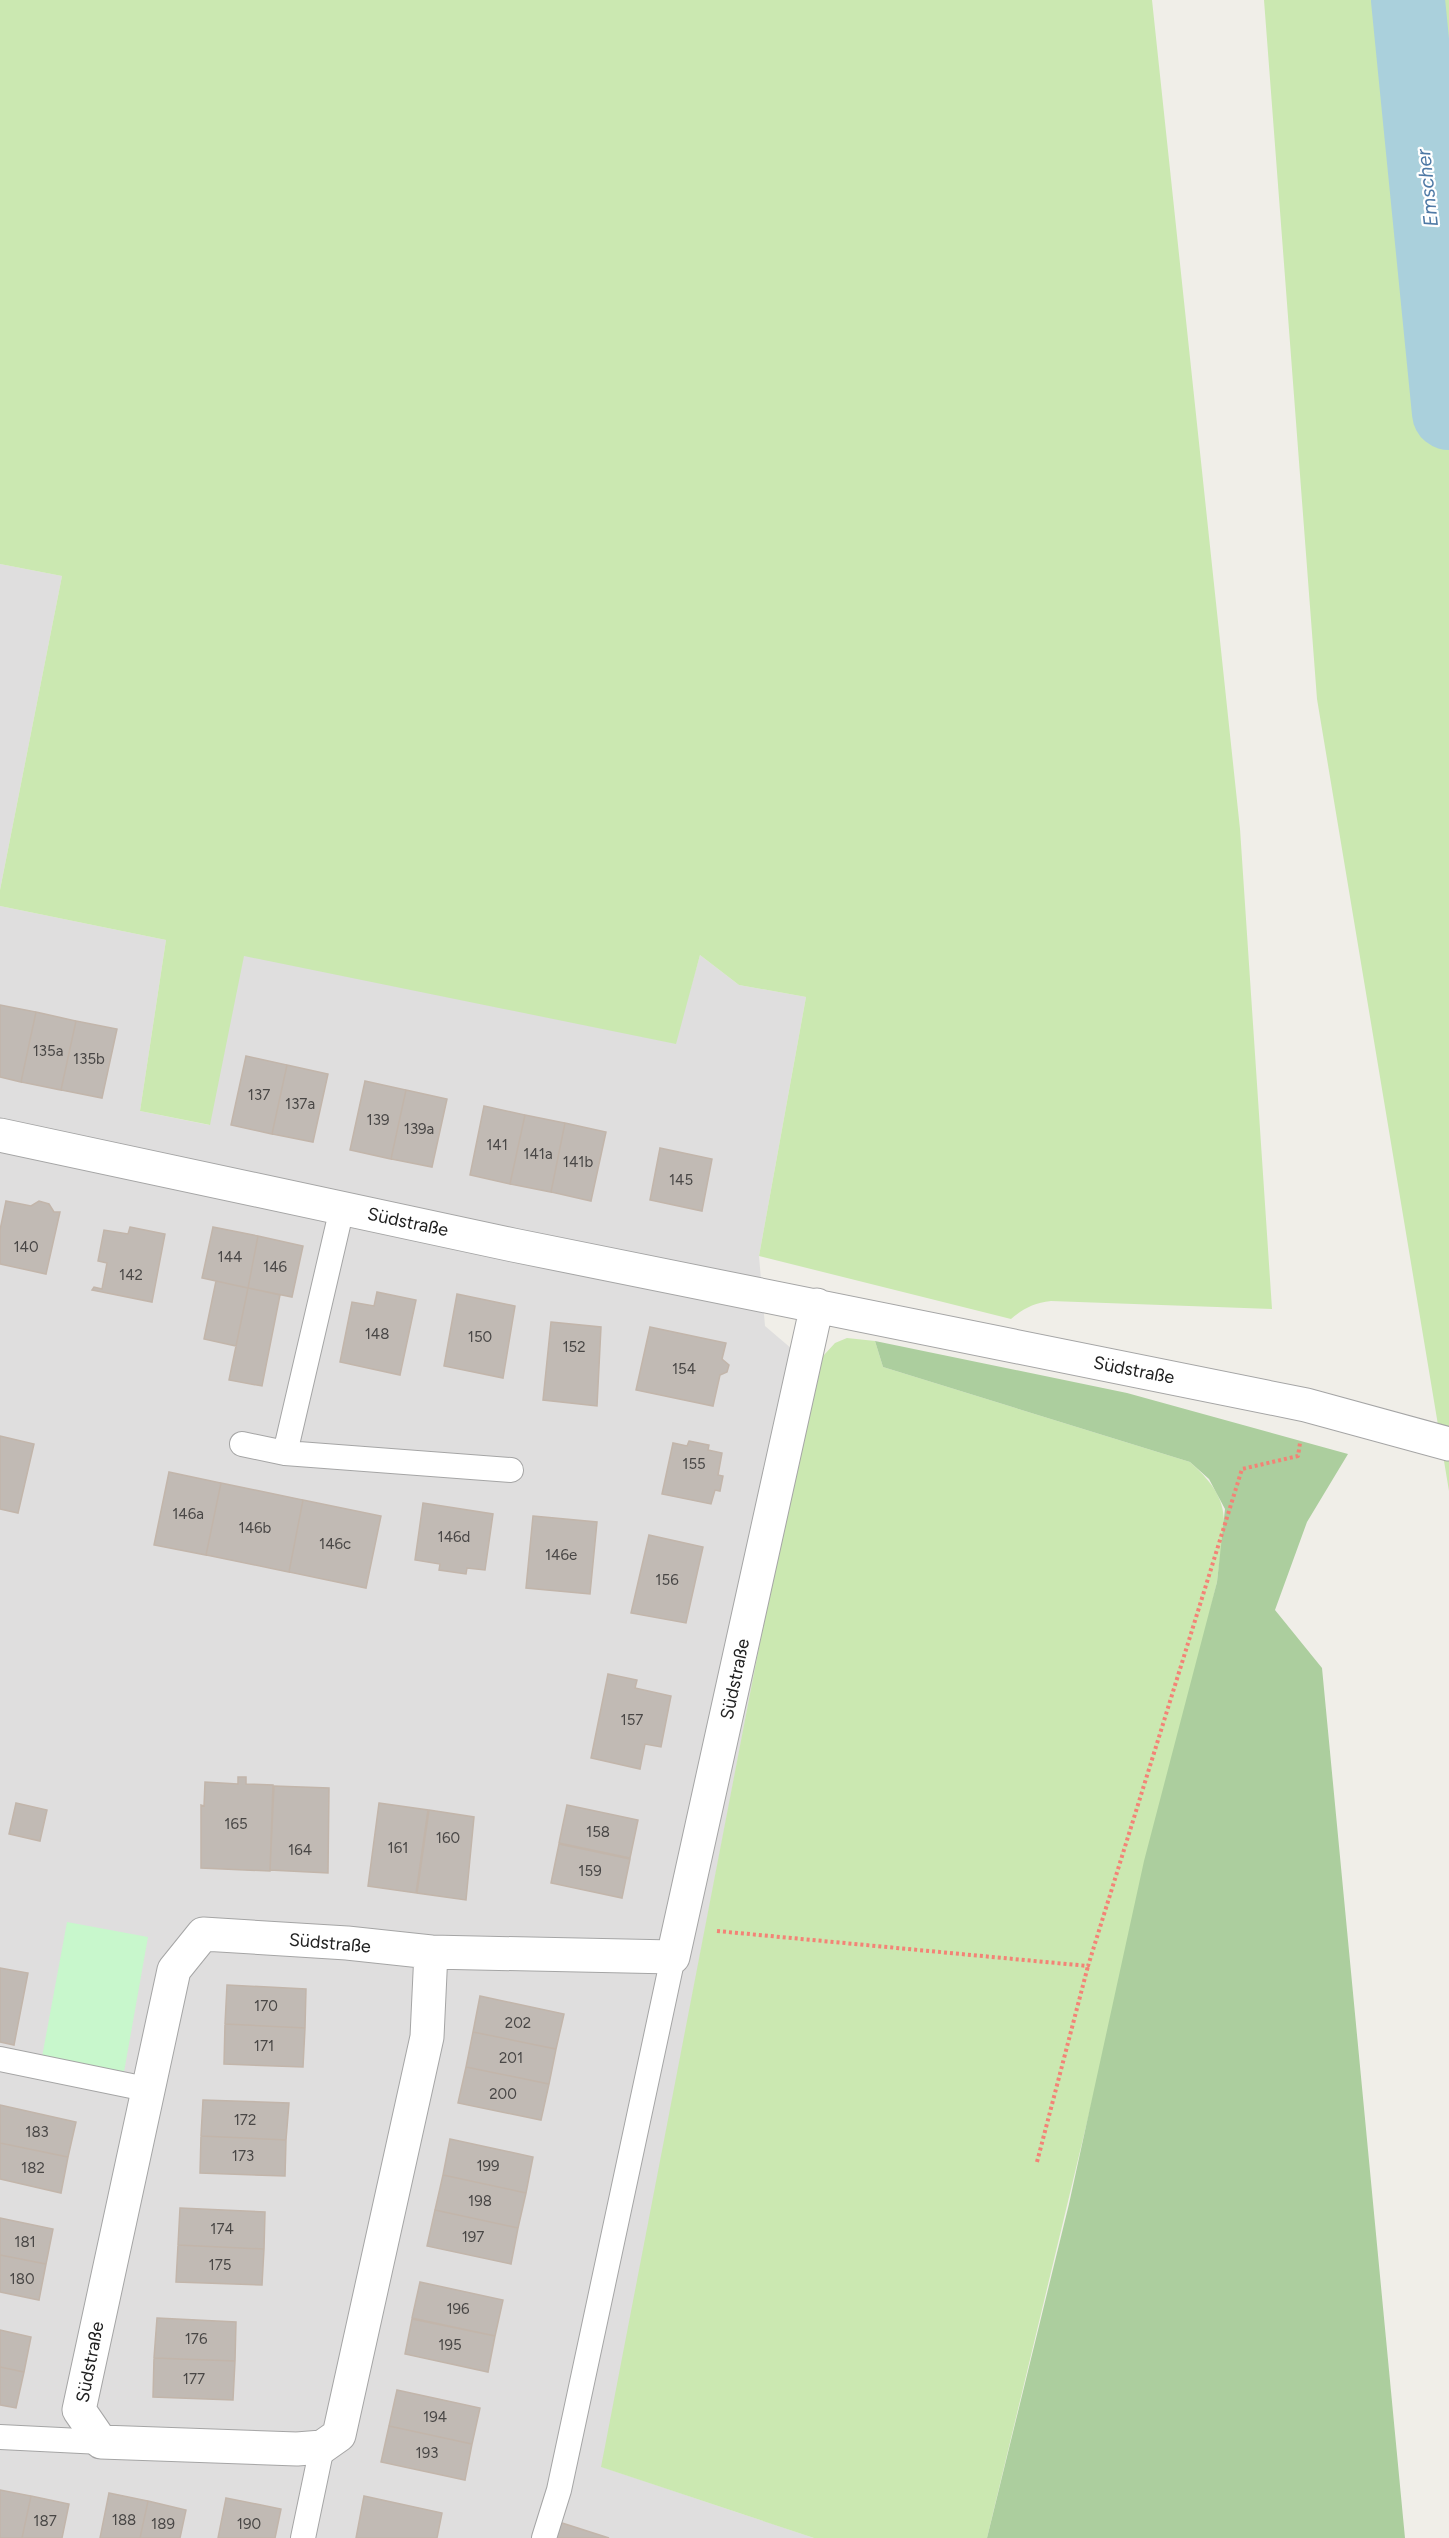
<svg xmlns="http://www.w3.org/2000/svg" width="1449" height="2538" viewBox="0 0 1449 2538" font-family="Figtree,sans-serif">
<rect width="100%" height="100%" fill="#f0eee8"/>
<path fill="#dfdede" d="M0,564L62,576L0,890Z
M0,906L166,940L140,1111L209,1125L243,955L675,1043L700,955L739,985L806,997L759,1256L765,1326L813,1367L602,2467L814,2538H0Z"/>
<path fill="#cbe8b1" d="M0,0H1152L1240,829L1272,1309L1051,1301C1034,1303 1024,1308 1011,1319L759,1256L806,997L739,985L700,955L676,1044L244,956L210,1125L140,1111L166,940L0,906V890L62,576L0,564Z
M1264,0H1449V1491L1317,699Z
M847,1338L875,1341L883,1367L1190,1462C1238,1505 1223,1525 1217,1582L987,2538H814L601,2467L813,1367L835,1343Z"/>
<path fill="#acce9e" d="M875,1341L1127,1393L1348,1454L1307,1522L1275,1610L1322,1668L1405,2538H987L1069,2204L1144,1861L1217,1582L1225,1509L1209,1479L1190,1462L883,1367Z"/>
<path fill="#c8f7cc" d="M67,1922L148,1937L124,2072L42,2057Z"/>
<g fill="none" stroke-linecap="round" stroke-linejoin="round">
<path stroke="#aad0dc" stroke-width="74" d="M1408,0L1449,413"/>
</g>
<path fill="#c1bab4" stroke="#c2b5aa" stroke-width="1.5" d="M0,1005L36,1012L21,1082L0,1077Z
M36,1012L76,1021L61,1090L21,1082Z
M76,1021L117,1029L102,1098L61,1090Z
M246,1056L287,1065L272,1134L231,1125Z
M287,1065L328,1074L313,1142L272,1134Z
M365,1081L406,1090L391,1159L350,1150Z
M406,1090L447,1099L432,1167L391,1159Z
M484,1106L525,1115L510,1184L470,1175Z
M525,1115L565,1123L551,1192L510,1184Z
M565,1123L606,1132L591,1201L551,1192Z
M660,1148L712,1159L702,1211L650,1200Z
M6,1201L31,1206L39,1201L49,1204L54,1212H60L46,1274L0,1264V1230Z
M130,1227L165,1234L152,1302L92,1290L94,1287L102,1289L107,1263L98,1261L104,1230L128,1234Z
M213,1227L258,1236L248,1288L202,1278Z
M258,1236L303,1246L292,1297L248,1288Z
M216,1281L248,1288L236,1346L204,1339Z
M248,1288L280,1295L262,1386L229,1380Z
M377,1292L416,1300L400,1375L340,1362L352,1302L374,1306Z
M457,1294L515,1306L503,1378L444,1366Z
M551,1322L601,1327L597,1406L543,1400Z
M650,1327L726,1343L722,1359L729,1365L727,1372L720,1375L713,1406L636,1390Z
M0,1436L34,1444L18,1513L0,1509Z
M689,1441L709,1445L708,1450L722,1453L718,1475L723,1476L720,1491L715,1490L711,1504L662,1494L673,1443L687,1446Z
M169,1472L221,1483L206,1555L154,1545Z
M221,1483L303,1500L289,1572L206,1555Z
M303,1500L381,1516L366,1588L289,1572Z
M423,1503L493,1514L485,1570L467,1568L466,1574L439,1570L440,1564L415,1560Z
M533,1516L597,1522L590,1594L526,1588Z
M649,1535L703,1547L686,1623L631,1613Z
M608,1674L637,1680L635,1688L671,1696L661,1747L645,1744L640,1769L591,1758Z
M238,1777H246V1784L273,1785L270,1871L201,1868V1805L204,1806L205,1782L238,1784Z
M274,1786L329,1788L328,1873L270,1870Z
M16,1803L47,1810L40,1841L9,1834Z
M379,1803L428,1810L416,1893L368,1886Z
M567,1805L638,1820L630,1858L559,1843Z
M429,1810L474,1817L466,1900L417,1893Z
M559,1844L630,1859L622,1898L551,1883Z
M0,1968L28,1973L14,2045L0,2042Z
M227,1985L306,1989L305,2028L225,2024Z
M480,1996L564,2014L556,2049L473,2032Z
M225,2024L305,2028L303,2067L224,2064Z
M473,2032L556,2049L549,2084L466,2067Z
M466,2067L549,2084L541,2120L458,2103Z
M203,2100L289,2103L286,2140L201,2136Z
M0,2105L76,2122L68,2157L0,2143Z
M201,2136L286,2140L285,2176L200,2173Z
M450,2139L533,2157L526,2193L443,2175Z
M0,2143L68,2157L61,2193L0,2179Z
M443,2175L526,2193L518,2228L435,2210Z
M180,2208L265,2212L264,2249L178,2245Z
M435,2210L518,2228L511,2264L427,2246Z
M0,2218L53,2229L46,2264L0,2255Z
M178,2245L264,2249L262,2285L176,2282Z
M0,2255L46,2264L39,2300L0,2292Z
M420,2282L503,2300L495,2336L412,2318Z
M157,2318L236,2322L235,2361L154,2358Z
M412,2319L495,2336L488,2372L405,2354Z
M0,2330L31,2337L24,2372L0,2367Z
M154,2358L235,2361L233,2400L153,2397Z
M0,2367L24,2372L16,2408L0,2405Z
M397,2390L480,2408L472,2444L389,2426Z
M389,2426L472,2444L465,2480L381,2462Z
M0,2490L31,2496L22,2538H0Z
M109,2493L148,2501L140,2538H100Z
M31,2496L69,2504L62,2538H22Z
M364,2496L442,2513L437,2538H356Z
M226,2498L281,2509L275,2538H218Z
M148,2501L186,2510L180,2538H140Z
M559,2522L609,2538H554Z"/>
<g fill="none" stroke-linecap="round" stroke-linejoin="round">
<defs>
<path id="lane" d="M342,1208L285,1453L511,1470
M242,1444L285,1453
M0,2059L146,2089
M0,2437L101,2442
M303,2538L322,2447
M544,2538L559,2490L673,1957"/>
<path id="street" d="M0,1135L513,1245L1306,1405L1449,1444
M431,1952L347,1943L203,1934L174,1970L79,2410L101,2442L297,2449L322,2447L339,2435L427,2037L431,1952L673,1957L817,1305"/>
</defs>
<use href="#lane" stroke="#a5a5a5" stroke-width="26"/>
<use href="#street" stroke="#a5a5a5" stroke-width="35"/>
<path stroke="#f38376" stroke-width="4" stroke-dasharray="3 3" stroke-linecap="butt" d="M717,1931L1088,1966L1242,1469L1298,1456L1300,1443
M1037,2162L1088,1966"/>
<use href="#lane" stroke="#fff" stroke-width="24"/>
<use href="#street" stroke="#fff" stroke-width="33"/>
</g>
<g text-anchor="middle" stroke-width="4.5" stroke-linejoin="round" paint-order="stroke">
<g font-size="15" fill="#494746">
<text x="48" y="1056">135a</text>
<text x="89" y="1064">135b</text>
<text x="259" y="1100">137</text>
<text x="300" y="1109">137a</text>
<text x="378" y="1125">139</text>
<text x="419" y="1134">139a</text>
<text x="497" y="1150">141</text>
<text x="538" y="1159">141a</text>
<text x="578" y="1167">141b</text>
<text x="681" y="1185">145</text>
<text x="26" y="1252">140</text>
<text x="230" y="1262">144</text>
<text x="275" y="1272">146</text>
<text x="131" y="1280">142</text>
<text x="377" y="1339">148</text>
<text x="480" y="1342">150</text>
<text x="574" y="1352">152</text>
<text x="684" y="1374">154</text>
<text x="694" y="1469">155</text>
<text x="188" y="1519">146a</text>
<text x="255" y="1533">146b</text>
<text x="454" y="1542">146d</text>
<text x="335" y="1549">146c</text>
<text x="561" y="1560">146e</text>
<text x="667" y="1585">156</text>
<text x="632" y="1725">157</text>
<text x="236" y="1829">165</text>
<text x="598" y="1837">158</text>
<text x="448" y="1843">160</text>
<text x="398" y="1853">161</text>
<text x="300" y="1855">164</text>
<text x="590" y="1876">159</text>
<text x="266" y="2011">170</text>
<text x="518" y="2028">202</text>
<text x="264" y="2051">171</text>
<text x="511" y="2063">201</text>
<text x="503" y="2099">200</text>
<text x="245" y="2125">172</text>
<text x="37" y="2137">183</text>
<text x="243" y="2161">173</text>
<text x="488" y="2171">199</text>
<text x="33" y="2173">182</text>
<text x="480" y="2206">198</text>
<text x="222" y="2234">174</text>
<text x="473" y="2242">197</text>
<text x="25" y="2247">181</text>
<text x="220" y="2270">175</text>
<text x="22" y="2284">180</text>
<text x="458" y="2314">196</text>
<text x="196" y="2344">176</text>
<text x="450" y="2350">195</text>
<text x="194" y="2384">177</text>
<text x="435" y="2422">194</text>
<text x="427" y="2458">193</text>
<text x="124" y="2525">188</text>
<text x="45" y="2526">187</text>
<text x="163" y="2529">189</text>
<text x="249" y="2529">190</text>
</g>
<g font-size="18" fill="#212121" stroke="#fff">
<text transform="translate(408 1222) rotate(12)" y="6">Südstraße</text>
<text transform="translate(1134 1370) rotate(11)" y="6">Südstraße</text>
<text transform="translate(735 1679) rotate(-78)" y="6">Südstraße</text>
<text transform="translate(330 1943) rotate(5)" y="6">Südstraße</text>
<text transform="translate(90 2362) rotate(-79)" y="6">Südstraße</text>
</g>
<g font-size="20" font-style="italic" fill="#4e79a5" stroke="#fff">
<text transform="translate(1427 188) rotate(-96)" y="7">Emscher</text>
</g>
</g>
</svg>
